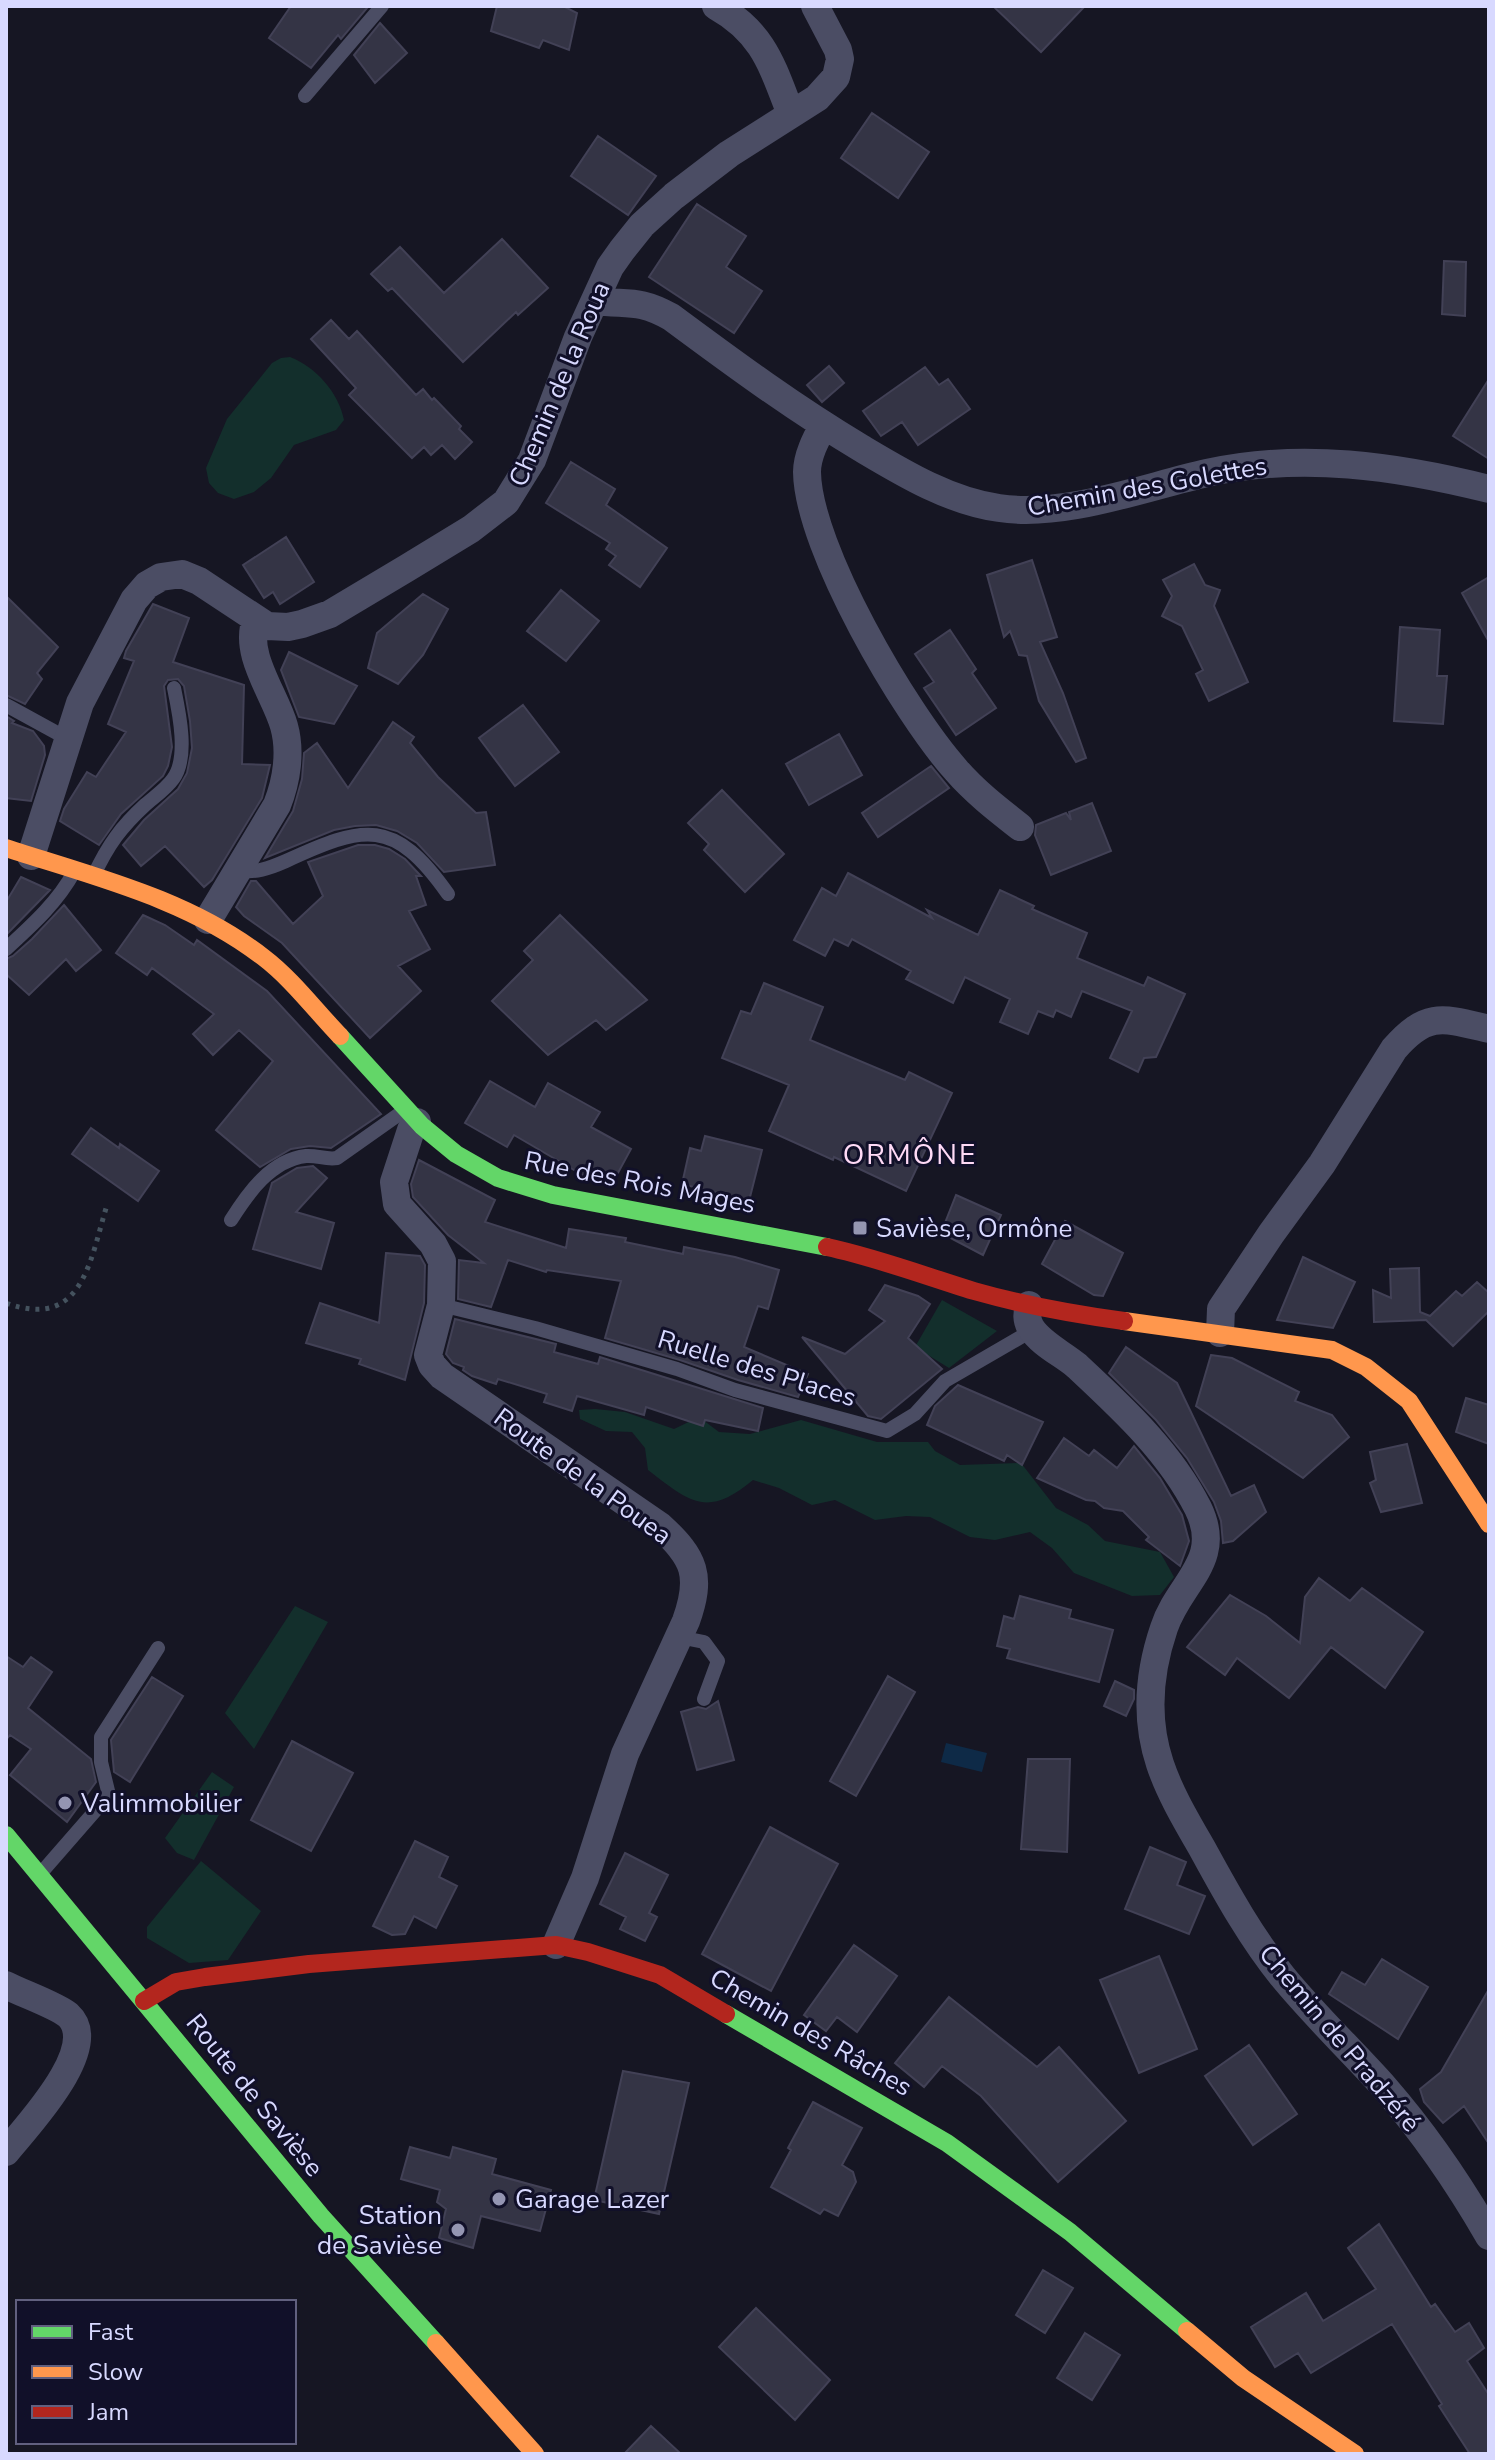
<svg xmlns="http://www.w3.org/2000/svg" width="1495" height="2460" viewBox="0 0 1495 2460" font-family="'Nunito Sans',sans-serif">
<rect width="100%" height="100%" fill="#161623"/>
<path fill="#132f2c" d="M290,357C316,367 339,393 344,420L336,430L294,445L271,478L254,492L234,499L218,493L209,483L206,468L227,419L272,363L281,358Z
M942,1300L997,1331L949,1368L915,1347Z
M595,1409L625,1412L674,1429L699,1417L719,1432L750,1434L801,1420L877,1442H928L935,1451L960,1465L1021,1463L1056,1508L1088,1525L1105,1541L1160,1552L1174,1577L1160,1595L1132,1596L1074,1573L1052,1548L1030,1532L995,1540L970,1537L930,1517L906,1516L875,1520L835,1500L812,1505L779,1488L753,1480C707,1518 691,1503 648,1470L645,1448L632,1432L606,1431L580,1419L579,1410Z
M295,1606L328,1622L254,1749L225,1713Z
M212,1772L234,1787L194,1860L177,1853L165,1838Z
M201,1861L261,1911L228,1960L189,1963L147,1938V1927Z"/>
<path fill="#0e2a47" d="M946,1743L987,1753L982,1772L941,1762Z"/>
<path fill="#343445" stroke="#424156" stroke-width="2" d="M291,6H365L367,8L341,39L338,35L311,68L269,38Z
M497,6H563L577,13L569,50L543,40L539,48L491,31Z
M993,6H1085L1041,52Z
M380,23L407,53L375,83L354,55Z
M872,113L929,152L898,198L841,158Z
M598,136L656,176L628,215L571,176Z
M697,204L746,236L726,267L762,291L734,333L649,277Z
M502,239L548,288L518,315L516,312L463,362L392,288L388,291L371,274L400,247L444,293Z
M1444,261L1466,262L1465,316L1442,314Z
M331,320L349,339L357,331L416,395L423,389L432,400L434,398L461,426L459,429L472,442L455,459L442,445L431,455L424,447L412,458L349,395L356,388L311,339Z
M829,366L844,383L822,402L807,385Z
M925,367L939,385L948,379L970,409L918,445L902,422L881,436L863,411Z
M1489,379V459L1453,436Z
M571,462L615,489L606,505L667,548L640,587L609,565L616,556L606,549L610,543L546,503Z
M286,537L314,582L280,604L273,592L264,598L243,565Z
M1032,560L1057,637L1040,642L1063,693L1086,758L1076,762L1039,701L1027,656L1019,655L1010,631L1004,637L987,575Z
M1194,564L1205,585L1220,590L1214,606L1248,682L1209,701L1196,674L1203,670L1182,626L1162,616L1172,596L1163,580Z
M1489,577V642L1462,593Z
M561,590L599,621L566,661L527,631Z
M423,594L448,609L423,655L398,684L368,668L377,633Z
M6,596L58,647L37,673L42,679L25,704L6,695Z
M153,604L189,618L173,662L244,685L242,764L270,765L262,798L212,880L204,887L165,846L141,866L123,845L144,820L178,789L187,773L192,748L190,721L184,686L178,679L168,680L164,686L172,747L168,766L163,776L121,814L99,845L60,821L64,809L87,772L96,777L126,732L108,724L134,661L124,658L126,651Z
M1400,627L1440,630L1437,676H1447L1443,724L1394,721Z
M950,630L976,669L972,673L996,708L956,735L924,688L934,682L915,654Z
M289,652L357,686L334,724L299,717L281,670Z
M523,705L559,752L515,786L479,738Z
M6,716L14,721L12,723L33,731L44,746L45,755L31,801L6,798Z
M393,722L414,737L410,743L438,777L476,813L486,812L495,865L444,872L417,843L397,831L376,825L355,826L334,830L265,858L293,811L302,779L304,753L317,743L348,788Z
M839,734L862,775L809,805L786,764Z
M931,766L949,788L878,837L862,813Z
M722,790L784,854L745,892L704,850L709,844L688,823Z
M1092,803L1111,851L1051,875L1035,835L1036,825L1066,813L1071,820L1069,812Z
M358,845H375L389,849L405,859L421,876H416L426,905L409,911L430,949L398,966L421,991L370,1038L282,943L244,916L236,907L251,881H256L293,924L323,896L308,862Z
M848,873L932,918L927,910L978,935L1000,890L1034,906L1032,909L1087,933L1077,958L1144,986L1148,977L1185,994L1156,1057L1144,1058L1138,1072L1110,1058L1132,1011L1082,991L1071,1017L1056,1010L1053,1017L1038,1011L1028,1034L1000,1022L1010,999L965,977L953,1003L906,979L911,971L852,939L848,946L834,939L825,956L794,940L822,888L836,896Z
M21,877L50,890L6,935V902Z
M64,905L101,950L76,971L66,959L29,995L6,974V959L13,956L32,939Z
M143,915L165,925L194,945L197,940L267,991L381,1114L331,1148L310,1146L291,1149L260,1167L216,1130L273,1061L239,1030L213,1055L193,1034L214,1014L152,968L147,975L116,953Z
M560,915L647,1000L606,1030L596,1020L548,1055L492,1001L533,960L524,951Z
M764,983L823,1007L810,1040L905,1080L909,1072L952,1093L906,1191L834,1157L833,1160L769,1131L789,1085L722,1058L741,1011L751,1014Z
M490,1081L535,1107L548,1083L600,1112L591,1127L631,1149L612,1184L593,1181L514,1135L507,1147L465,1123Z
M91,1128L119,1148L120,1144L159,1171L138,1201L72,1154Z
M705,1136L762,1150L749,1201L682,1184L690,1148L701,1151Z
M419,1160L495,1200L485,1222L566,1248L569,1229L626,1238L625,1242L683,1254L684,1247L735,1257L779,1270L768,1309L758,1306L744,1347L808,1374L798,1397L738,1380L680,1360L605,1338L621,1281L547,1270L546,1272L508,1260L491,1307L458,1299L459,1260L484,1263L448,1235L413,1197L411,1184Z
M313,1166L327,1178L296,1212L334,1223L321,1269L253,1249L272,1183L297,1168Z
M956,1195L1001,1215L983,1255L941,1233Z
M1065,1221L1123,1253L1103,1296L1094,1295L1042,1264Z
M386,1253L420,1256L425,1265L424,1303L405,1380L359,1364L361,1359L306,1343L320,1303L379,1323Z
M1303,1257L1355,1282L1333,1328L1277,1320Z
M1419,1268L1420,1312L1430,1316L1456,1291L1462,1296L1477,1282L1489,1293V1311L1453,1346L1426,1320L1374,1322L1373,1290L1391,1298L1390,1269Z
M885,1285L918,1296L930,1304L908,1338L942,1369L881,1419L868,1416L802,1337L845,1354L885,1321L869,1310Z
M455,1319L556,1344L554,1352L598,1364L600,1357L763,1408L758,1431L705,1420L703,1426L646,1407L644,1415L577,1396L572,1411L544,1402L547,1394L498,1379L496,1384L472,1376L463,1370L464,1367L453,1363L446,1354Z
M1126,1347L1177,1383L1231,1496L1254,1485L1266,1512L1233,1541L1223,1543L1221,1521L1214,1502L1187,1458L1156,1420L1109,1373Z
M1211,1355L1232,1358L1299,1392L1295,1401L1332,1415L1349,1437L1303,1478L1196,1406Z
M958,1385L1043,1422L1022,1465L1007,1455L1004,1461L927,1425L935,1406Z
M1466,1398L1489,1405V1444L1456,1432Z
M1064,1438L1089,1456L1094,1450L1117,1468L1134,1446L1160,1478L1182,1515L1189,1541L1180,1566L1146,1540L1149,1537L1123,1511L1104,1508L1095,1501L1086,1500L1037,1478Z
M1407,1444L1422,1503L1381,1512L1370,1483L1376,1480L1370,1452Z
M1319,1578L1350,1601L1362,1588L1423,1632L1385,1688L1331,1647L1289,1698L1237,1658L1225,1675L1187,1647L1230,1595L1266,1616L1300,1643L1305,1597Z
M1020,1596L1071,1610L1069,1618L1113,1630L1099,1682L1007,1658L1010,1649L997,1646L1004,1616L1014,1619Z
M6,1656L23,1667L31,1657L52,1672L28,1708L91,1759L96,1782L67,1822L10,1775L31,1749L10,1735L6,1740Z
M888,1676L915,1692L856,1796L830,1781Z
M152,1677L183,1696L130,1782L114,1772L111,1740Z
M1115,1681L1134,1690V1699L1126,1716L1104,1706Z
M718,1701L734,1760L697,1770L681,1712L698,1707L706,1709Z
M292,1741L353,1773L311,1851L251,1820Z
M1028,1759H1070L1067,1852L1021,1849Z
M770,1827L838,1864L771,1991L702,1954Z
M415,1841L448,1857L439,1877L457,1886L436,1928L414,1916L405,1934L392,1935L373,1926Z
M1150,1847L1186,1862L1177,1885L1205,1896L1189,1934L1125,1909Z
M625,1853L668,1875L649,1913L657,1917L645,1941L620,1929L626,1917L600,1904Z
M854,1945L897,1976L857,2032L837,2017L826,2031L804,2015Z
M1159,1956L1197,2049L1139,2073L1100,1980Z
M1382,1959L1428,1987L1398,2039L1329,1994L1342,1972L1365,1985Z
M1489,1989V2144L1464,2106L1443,2123L1424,2102L1420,2089L1441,2072Z
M949,1997L1037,2067L1059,2047L1126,2121L1058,2182L981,2096L942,2066L924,2087L895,2063Z
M1249,2045L1297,2114L1253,2145L1205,2076Z
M623,2071L689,2083L659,2214L594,2200Z
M813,2102L862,2128L842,2165L853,2172L856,2182L838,2216L824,2209L820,2214L771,2187L791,2150L788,2148Z
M410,2147L450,2158L453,2147L496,2159L492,2174L551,2190L540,2231L481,2216L473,2248L439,2238L446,2209L437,2202L440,2190L401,2179Z
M1379,2224L1431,2307L1435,2304L1455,2332L1469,2323L1484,2348L1467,2361L1489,2395V2454H1470L1439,2406L1442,2404L1392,2324L1311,2373L1298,2353L1275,2367L1251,2327L1306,2293L1323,2321L1376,2289L1348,2248Z
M1043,2270L1073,2288L1045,2333L1016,2315Z
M756,2308L830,2380L795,2420L719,2347Z
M1085,2333L1120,2355L1092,2400L1057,2378Z
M651,2426L681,2454H624Z"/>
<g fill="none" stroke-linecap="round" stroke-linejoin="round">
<path stroke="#44525e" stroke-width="5" stroke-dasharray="4 6" stroke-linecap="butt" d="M6,1303C83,1331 90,1260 107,1205"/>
<path stroke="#4b4d64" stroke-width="14" d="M305,96L382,6
M6,705L68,739
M238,870C254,874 270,868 286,861C364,825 394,817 448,894
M94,875C108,845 121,827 145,805C154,797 166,789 173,779C189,758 179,712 174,688
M6,949C31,926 57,903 74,872
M231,1220C248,1193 271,1160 306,1156C317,1155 326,1160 337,1158L405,1110
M441,1305L535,1328L677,1369L735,1390L887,1431L915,1414L945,1381L1033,1330
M679,1637L704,1642L718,1661L704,1699
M41,1873L109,1795L101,1762V1737L158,1648"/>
<path stroke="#4b4d64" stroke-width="28" d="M716,6C764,33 772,66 791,114
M595,301C629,305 639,299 671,317C733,363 794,408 861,448C903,473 949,501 999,508C1065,518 1144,487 1207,473C1301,452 1397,466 1489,489
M823,426C816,439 807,456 807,472C808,548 905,713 956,770C974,791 997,809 1020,827
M31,856L80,703L134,600L147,585L161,577L182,574L199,581L267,626L288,627L302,624L330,614L407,568L471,529L506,502L532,460L578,337L610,267L622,250L642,225L674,196L729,154L817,98L836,77L840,59L838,50L815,6
M208,920L277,805C287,780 291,751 284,726C275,694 243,654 256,620
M417,1122L411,1130L394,1182L397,1204L433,1244L442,1261L441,1305L428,1355L432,1365L442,1376L660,1526C695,1558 702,1576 686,1621L625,1754L585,1878L556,1945
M1029,1305C1027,1313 1026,1320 1031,1328C1041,1344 1063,1354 1077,1366C1122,1408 1170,1452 1198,1508C1224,1561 1179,1582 1164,1628C1149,1672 1145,1719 1160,1764C1170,1794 1187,1822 1203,1850C1227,1894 1252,1939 1283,1977C1315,2016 1352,2051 1385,2088C1425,2134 1459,2184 1489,2236
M1220,1333L1221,1309L1271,1234L1322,1164L1394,1049C1427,1011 1443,1018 1489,1029
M6,1985C21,1993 56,2005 68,2015C103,2047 26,2127 6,2152"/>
<path stroke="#63d668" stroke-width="18" d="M340,1036L422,1126L456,1154L498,1178L553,1195L827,1247
M6,1835L321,2216L436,2343
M726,2014L947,2143L1070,2232L1187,2331"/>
<path stroke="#ff974d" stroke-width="18" d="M6,848C95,877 188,899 263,957C292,979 315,1010 340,1036
M1124,1321L1332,1350L1366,1367L1409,1401L1489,1524
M1187,2331L1243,2378L1355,2454
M436,2343L535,2454"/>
<path stroke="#b3261e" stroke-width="18" d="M827,1247C878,1258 925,1276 974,1291C1023,1305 1073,1314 1124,1321
M144,2001L176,1982L205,1977L309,1964L556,1945L588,1952L660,1975L726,2014"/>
</g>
<g fill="#9495b2" stroke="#111029" stroke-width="3">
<rect x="852" y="1220" width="16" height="16" rx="4"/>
<circle cx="65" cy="1803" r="8"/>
<circle cx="499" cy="2199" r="8"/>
<circle cx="458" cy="2230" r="8"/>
</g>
<g text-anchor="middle" stroke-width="6" stroke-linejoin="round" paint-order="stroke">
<g font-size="26" fill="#d8d9ff" stroke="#111029">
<text transform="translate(559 384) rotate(-67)" y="9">Chemin de la Roua</text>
<text transform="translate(1147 486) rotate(-10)" y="9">Chemin des Golettes</text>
<text transform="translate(640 1182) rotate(11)" y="9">Rue des Rois Mages</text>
<text transform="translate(757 1368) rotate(17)" y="9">Ruelle des Places</text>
<text transform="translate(583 1476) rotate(36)" y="9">Route de la Pouea</text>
<text transform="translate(811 2032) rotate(30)" y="9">Chemin des Râches</text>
<text transform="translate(1340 2038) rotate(50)" y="9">Chemin de Pradzéré</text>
<text transform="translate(255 2095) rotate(51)" y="9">Route de Savièse</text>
</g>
<g font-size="26" fill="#d8d9ff" stroke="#111029" text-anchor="start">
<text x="876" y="1237">Savièse, Ormône</text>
<text x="81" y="1812">Valimmobilier</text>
<text x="515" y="2208">Garage Lazer</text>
<text x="442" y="2224" text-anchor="end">Station<tspan x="442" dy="30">de Savièse</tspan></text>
</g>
<g font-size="28" letter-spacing="2" fill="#ffdaf6" stroke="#111029">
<text x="910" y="1164">ORMÔNE</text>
</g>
</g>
<rect width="1495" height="2460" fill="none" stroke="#d8d9ff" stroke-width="16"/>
<rect x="16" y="2300" width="280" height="144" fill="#111029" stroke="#61607f" stroke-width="2"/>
<rect x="32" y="2326" width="40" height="12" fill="#63d668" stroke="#61607f" stroke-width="2"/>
<text x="88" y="2340" font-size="24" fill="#d8d9ff">Fast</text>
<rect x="32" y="2366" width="40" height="12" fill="#ff974d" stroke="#61607f" stroke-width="2"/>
<text x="88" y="2380" font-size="24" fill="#d8d9ff">Slow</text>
<rect x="32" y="2406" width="40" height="12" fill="#b3261e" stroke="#61607f" stroke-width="2"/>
<text x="88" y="2420" font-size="24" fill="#d8d9ff">Jam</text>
</svg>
